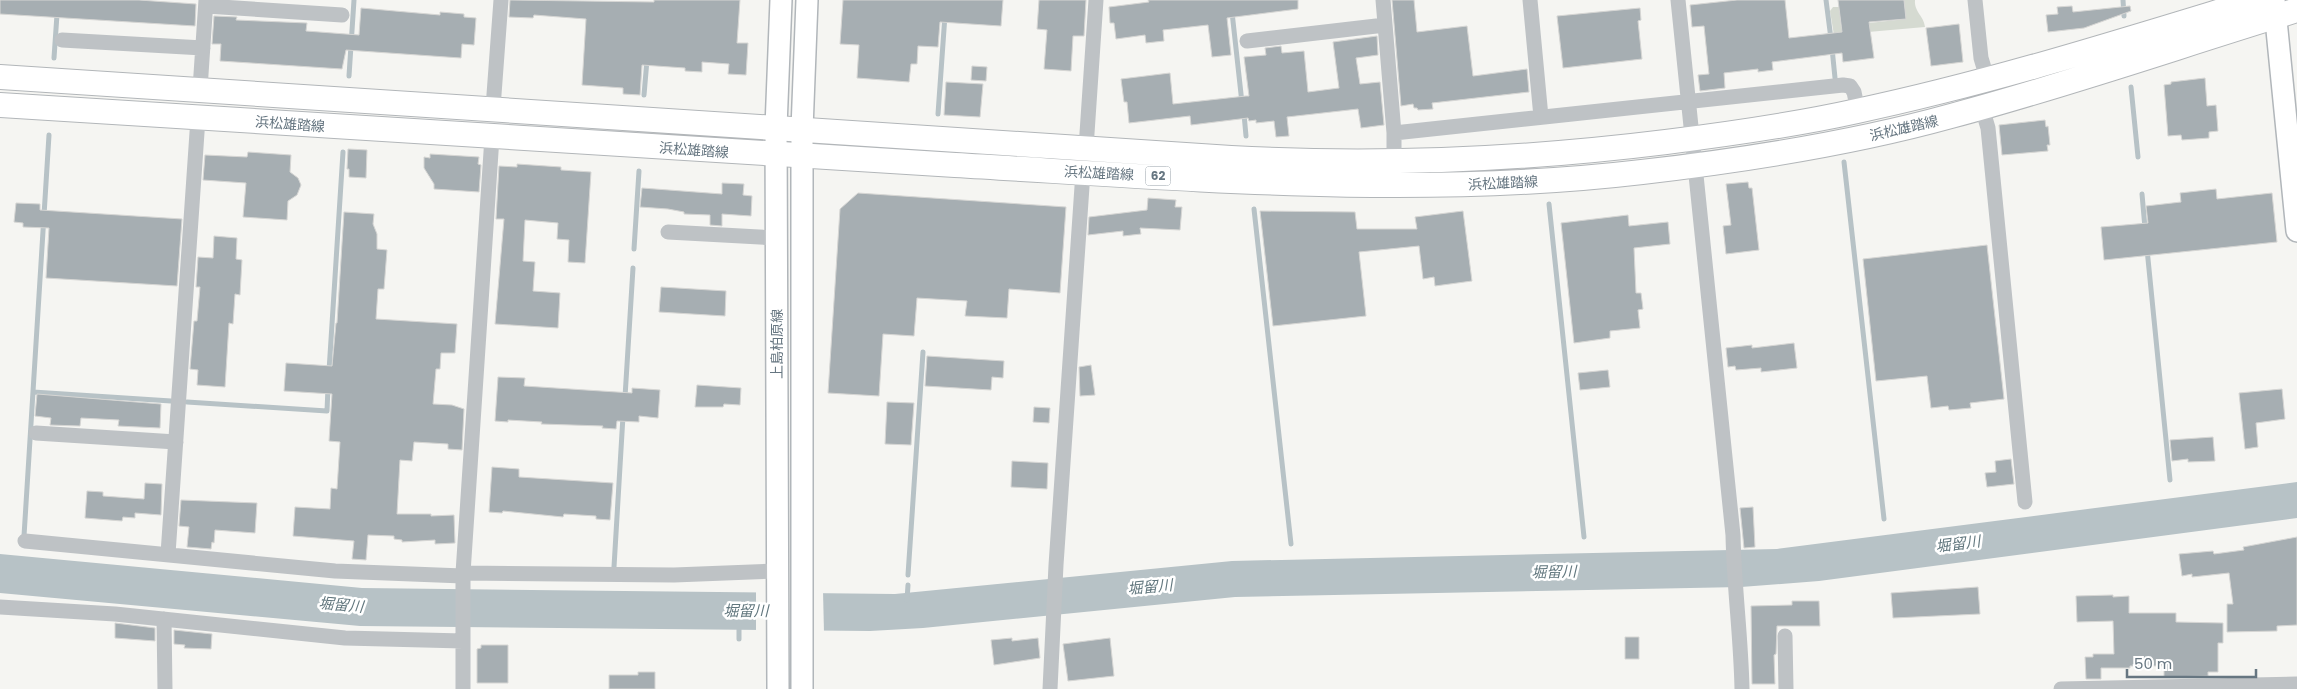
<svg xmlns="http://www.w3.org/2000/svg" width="2297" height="689" viewBox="0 0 2297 689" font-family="Poppins,'Noto Sans JP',sans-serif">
<rect width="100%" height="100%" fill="#f5f5f2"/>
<path fill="#d5dad1" d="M1904,0H1915C1914,12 1924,16 1925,27L1834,35L1830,11L1833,7H1839L1841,26L1906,19Z"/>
<path fill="#b7c2c6" d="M2297,482V518L1819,581L1741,587L1235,597L923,628L870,631L360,626L0,593V554L362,588L895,594L1232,561L1777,549Z"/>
<path fill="#f5f5f2" d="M756,590L823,591L824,633H756Z"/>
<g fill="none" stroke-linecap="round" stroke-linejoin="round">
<path stroke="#b7c2c6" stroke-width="5" d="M1826,0L1831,39
M2123,0L2124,16
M1232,12L1242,103
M1832,48L1835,78
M54,58L58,0
M349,76L354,0
M2131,87L2138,157
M644,95L647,60
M938,114L945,15
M1244,114L1246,136
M1844,162L1884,519
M2142,194L2145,228
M1549,204L1584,537
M1254,209L1291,544
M634,249L639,171
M2147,249L2170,480
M329,371L343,152
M33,392L171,401
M625,397L633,268
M187,402L327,411L328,387
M24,536L49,135
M614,567L623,416
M908,575L923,352
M907,600L908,585
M739,639V624"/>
</g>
<path fill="#a6aeb2" stroke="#d6d6d4" d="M0,0H139L196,4L195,26L0,14Z
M510,0L654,2V0H740L737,43H748L746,75L728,74L729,64L702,62V72L685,71V68L642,65L640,95L623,94V88L582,85L586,19L534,15L533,18L509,17Z
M843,0H1003L1001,26L940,22L938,47L918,46L917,64H911L909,82L857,78L859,45L840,44Z
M1039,0H1086L1084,36H1073L1071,71L1044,69L1047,30L1037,29Z
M1148,0H1298V9L1227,18L1231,55L1212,57L1208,25L1163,30L1164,41L1146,43L1145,35L1116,39L1114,23H1110L1109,7L1149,2Z
M1392,0H1414L1417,32L1467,26L1473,76L1527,69L1529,92L1432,103L1433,109L1418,110L1417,108H1414L1413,104L1401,106Z
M1737,0H1785L1789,38L1842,32L1838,0H1904L1906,19L1869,22L1874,58L1843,62L1842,53L1772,62L1773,70L1758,72V69L1724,73L1725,88L1700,91L1698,75L1709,74L1704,26L1692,27L1690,5Z
M2072,6L2073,12L2130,6L2131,11L2084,28L2048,32L2046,15L2058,14L2057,7Z
M361,8L440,15V12L464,14V17L476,18L474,45L462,44L461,58L346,50L342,69L220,61L221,44H212L214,16L237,17L236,20L307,23L306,31L359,35Z
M1640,8L1641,20L1638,21L1642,59L1563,68L1557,16Z
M1959,24L1963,62L1931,66L1926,28Z
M1377,36L1378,55L1356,58L1360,84L1380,82L1384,125L1361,128L1358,109L1287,117L1289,136L1276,137L1274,121L1256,123V120L1249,121L1248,118L1191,125L1190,116L1129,123L1127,102H1124L1121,79L1170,73L1173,104L1246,96H1249L1244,57L1266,55L1265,48L1281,46L1282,53L1304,51L1308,92L1339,88L1333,42Z
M972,66L987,67L986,81L971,80Z
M2205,78L2207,106L2216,105L2218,131L2209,132V138L2182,140L2181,135L2168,136L2164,85L2171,84V82Z
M946,82L983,84L980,117L944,115Z
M2045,120L2046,127L2048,126L2050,145H2047L2048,151L2002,155L1999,125Z
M348,149L367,150L366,178L349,177V169H347Z
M248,152L291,155L290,172L298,178L301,185L297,195L288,201L287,220L243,217L246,183L203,180L205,155L247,157Z
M430,154L479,157L478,164L481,165L479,192L434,189V184L424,168V157L430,158Z
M517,164L561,167V170L591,172L585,263L568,262L569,240L557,239L558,223L525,220L523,261L535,262L533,291L560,293L558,328L495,324L504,219H496L499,166L517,167Z
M1748,182L1749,188H1752L1759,250L1726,254L1723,226L1731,225L1726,184Z
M722,183L744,184L743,195L752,196L751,216L722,214V226L710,225V215L684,214V212L668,209L640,207L642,188L722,194Z
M2216,189L2217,199L2272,193L2277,242L2104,260L2101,227L2148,223L2146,206L2181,202L2180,193Z
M858,193L1066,207L1060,293L1009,289L1007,318L965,316L967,301L917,298L914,336L883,334L879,396L828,393L840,209Z
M1148,198L1176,200L1175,207H1182L1180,230L1140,228L1141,234L1123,236V231L1088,235L1089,217L1147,210Z
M16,203L40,204V210L182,219L177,286L46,278L49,228L23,227V223L14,222Z
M1260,211L1355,212L1357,229H1417L1415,217L1463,211L1472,281L1435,286L1434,277L1423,279L1419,246L1359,252L1366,316L1273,326Z
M344,212L374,214L373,224L377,234V249L387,250L384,289H378L376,319L457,324L455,353H441L440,369H436L433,404L452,405L464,409L462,450L448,449V444L414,442L412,461L400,460L397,514H431V516L454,515L455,543L435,544V540L402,542V540L394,539V536L368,535L366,560L352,559L354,541L293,536L295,507L330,509L331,488L337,489L340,442L329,441L332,394L284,391L286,363L332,366L336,323H337Z
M1628,215L1629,226L1668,222L1670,244L1634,248L1636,293H1641L1643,309L1638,310L1640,328L1610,331V338L1574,343L1561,223Z
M214,236L237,238L236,259L242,260L240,295L235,294L233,324L229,323L225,387L197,385L198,370L190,369L194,321H197L200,287H196L198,257L213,258Z
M1987,245L2004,399L1970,403L1971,408L1949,410L1948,406L1931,408L1927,376L1876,381L1863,259Z
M661,287L726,291L725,316L659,312Z
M1794,343L1797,368L1761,372V368L1736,370L1735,366L1728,367L1726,348L1752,345V348Z
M927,356L1004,361L1003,378L992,377L991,390L925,386Z
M1091,365L1095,395L1080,396L1079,367Z
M1608,370L1610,387L1580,390L1578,373Z
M498,377L525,378L524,386L632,393V388L660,390L658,418L639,416V422L617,421L616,429L602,428L603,426L541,424L542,422L508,420V422L495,421Z
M697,385L741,388L740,405L724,404L723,407H695Z
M2282,389L2285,419L2256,423L2258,447L2245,449L2239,393Z
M37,394L161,404L160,428L118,426L119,420L81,418L80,426L50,425L51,418L35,416Z
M887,402L914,403L911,445L885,444Z
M1034,407L1050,408L1049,423L1033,422Z
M2213,437L2215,461L2188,462V459L2172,461L2170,440Z
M2011,459L2014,484L1987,487L1985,473L1996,472L1995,461Z
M1012,461L1048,463L1047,489L1011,487Z
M492,467L519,469V477L613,483L610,520L596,519V516L564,514L563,517L503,511L502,513L489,512Z
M145,483L162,484L161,515L135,513V518L123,517L122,521L85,518L87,491L103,492V496L144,499Z
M181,500L257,503L255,533L215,530L214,543L212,542L211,549L187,547L189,527L179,526Z
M1753,507L1755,547L1744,548L1740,508Z
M2297,537V625L2277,626V631L2227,632V604H2233L2229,573L2192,577V574L2182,576L2179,554L2213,551L2214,554L2244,550L2243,547Z
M1978,587L1980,614L1893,618L1891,593Z
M2113,595V597L2129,596V613H2176V622L2223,623V643H2218V672H2208V676L2164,677V666H2130V668H2101V679H2086L2085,657H2093V654H2114L2113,621L2077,622L2076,596Z
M1792,601H1819L1820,626H1777L1776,654L1774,655L1775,684H1752L1751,606L1792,605Z
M115,623L155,628V641L115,638Z
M174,630L212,634L211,649L184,648L185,645L174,644Z
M1625,637H1639V659H1625Z
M1012,638V641L1038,638L1040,658L994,665L991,640Z
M1110,638L1114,676L1068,681L1063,644Z
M481,645H508V683H477V649L481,648Z
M638,672H655V689H609V675H638Z"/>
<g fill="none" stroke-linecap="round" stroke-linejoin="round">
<defs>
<path id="secondary" d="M2274,0L2297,231
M778,689L776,127L781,0
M802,689V129L807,0"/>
<path id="primary" d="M0,77L1231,158C1377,166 1521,160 1666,142C1730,134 1794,125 1857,111C1993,82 2125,40 2257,0
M0,105C318,126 636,147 955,165C1184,178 1413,199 1642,172C1746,160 1850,144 1951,116C2068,85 2182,45 2297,10"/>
</defs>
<use href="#secondary" stroke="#b1b6ba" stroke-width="24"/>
<use href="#primary" stroke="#b2b6b9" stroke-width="26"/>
<path stroke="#bec2c5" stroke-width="15" d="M1383,0L1394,133V162
M1530,0L1541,117
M1678,0L1733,535C1734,587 1741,637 1742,689
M1975,0L1981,58L1987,78
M206,6L342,15
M62,40L203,48
M1247,41L1385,25
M200,89L206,0
M493,108L501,0
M1982,108L1988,128L2025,502
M1394,133L1843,85L1850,86L1854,92L1858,111
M1086,148L1096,0
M668,232L776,238
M36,433L176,442
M25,541L335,571L463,576
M168,554L198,118
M463,573L674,575L778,571
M0,607L115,614L345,638L463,641
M164,619L165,689
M1785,636L1786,689
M463,689V573L492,137
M1050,689L1056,565L1083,172
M2061,689L2297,684"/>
<use href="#secondary" stroke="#fff" stroke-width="21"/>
<use href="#primary" stroke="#fff" stroke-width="24"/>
</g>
<g text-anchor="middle" stroke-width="5" stroke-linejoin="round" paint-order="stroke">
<rect fill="#fff" stroke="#949fa7" stroke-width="1" x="1145.5" y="166.5" width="25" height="19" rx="4"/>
<g font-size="12" font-weight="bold" fill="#667681">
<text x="1158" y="180">62</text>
</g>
<g font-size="14" fill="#667681" stroke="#fff">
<text transform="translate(290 124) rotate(4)" y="5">浜松雄踏線</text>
<text transform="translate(1904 128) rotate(-13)" y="5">浜松雄踏線</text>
<text transform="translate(694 150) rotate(4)" y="5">浜松雄踏線</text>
<text transform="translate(1099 173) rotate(3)" y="5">浜松雄踏線</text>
<text transform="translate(1503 183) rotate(-3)" y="5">浜松雄踏線</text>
<text transform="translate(777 344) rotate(-90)" y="5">上島柏原線</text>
</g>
<g font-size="15" font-style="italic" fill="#62777e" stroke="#fff">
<text transform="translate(1958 544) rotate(-7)" y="5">堀留川</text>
<text transform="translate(1554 572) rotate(-1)" y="5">堀留川</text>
<text transform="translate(1150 587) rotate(-5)" y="5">堀留川</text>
<text transform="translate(341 605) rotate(5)" y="5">堀留川</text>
<text x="746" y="616">堀留川</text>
</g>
</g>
<path d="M2127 669v8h129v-8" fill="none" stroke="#667681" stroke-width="2.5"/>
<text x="2134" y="669" font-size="15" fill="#667681" stroke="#ffffff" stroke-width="4" paint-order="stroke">50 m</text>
</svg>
